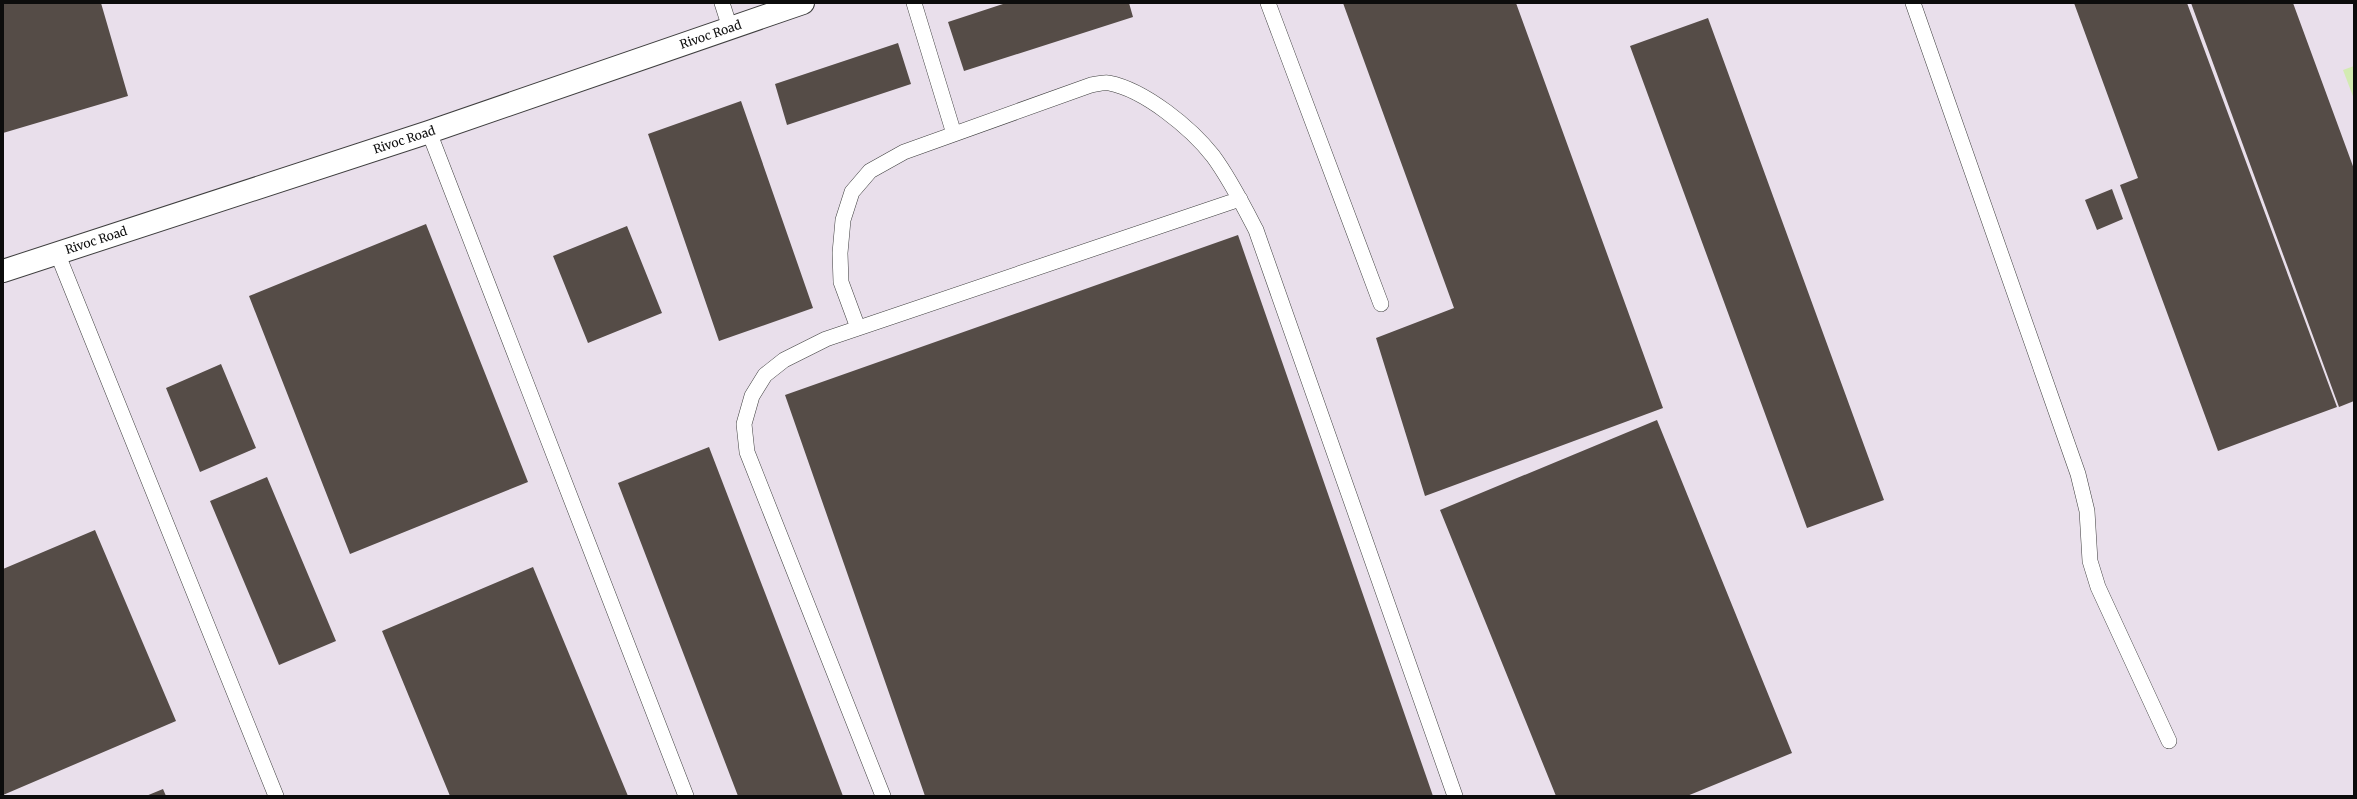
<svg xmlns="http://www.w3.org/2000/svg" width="2357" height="799" viewBox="0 0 2357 799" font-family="Merriweather,serif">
<rect width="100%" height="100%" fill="#fffaea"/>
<path fill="#e9dfeb" d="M3,3H2354V796H3Z"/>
<path fill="#d3ebb2" d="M2354,66V99L2343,70Z"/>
<path fill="#554c47" d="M3,3H101L128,96L3,133Z
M1006,3H1129L1133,17L964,71L948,22Z
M1343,3H1516L1663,408L1425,496L1376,338L1454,308Z
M2074,3H2187L2337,407L2218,451L2120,185L2138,178Z
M2191,3H2293L2354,169V401L2339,407Z
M1708,18L1884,500L1807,528L1630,46Z
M898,43L911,84L787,125L775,84Z
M741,101L813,308L719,341L648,134Z
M2112,189L2123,219L2097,230L2085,200Z
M426,224L528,482L350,554L249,296Z
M627,226L662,313L588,343L553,256Z
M1238,235L1433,796H925L785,395Z
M221,364L256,448L200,472L166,388Z
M1657,420L1792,753L1687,796H1556L1440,510Z
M709,447L843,796H738L618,483Z
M267,477L336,641L279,665L210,501Z
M95,530L176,721L3,795V569Z
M533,567L628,796H450L382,631Z
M163,789L166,796H146Z"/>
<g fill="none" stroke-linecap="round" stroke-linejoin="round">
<defs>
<path id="lane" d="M722,3L730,28
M914,3L954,134
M1268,3L1381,304
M1913,3L2078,474L2087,511L2090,561L2098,587L2169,741
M429,132L686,796
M58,255L276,796
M858,328L841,282L840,253L843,220L852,192L870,171L904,152L1091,85C1097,84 1104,82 1109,83C1145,90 1191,128 1213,156C1230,179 1243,205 1256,230L1455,796
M883,796L747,452L744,424L752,396L765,375L784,360L826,339L1240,199"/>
<g id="street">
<path id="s1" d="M3,271L429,132L803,3"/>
</g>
</defs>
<use href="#lane" stroke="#3f3f3f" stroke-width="16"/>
<use href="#street" stroke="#3f3f3f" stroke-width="24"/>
<use href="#lane" stroke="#fff" stroke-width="15"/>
<use href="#street" stroke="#fff" stroke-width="22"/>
</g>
<g text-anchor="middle" stroke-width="4" stroke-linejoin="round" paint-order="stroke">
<g font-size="12" fill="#0c0c0c" stroke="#fff">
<text dy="4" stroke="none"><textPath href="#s1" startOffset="746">Rivoc Road</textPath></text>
<text dy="4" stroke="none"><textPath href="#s1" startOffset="422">Rivoc Road</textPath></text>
<text dy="4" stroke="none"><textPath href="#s1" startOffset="98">Rivoc Road</textPath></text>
</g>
</g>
<rect width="2357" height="799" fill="none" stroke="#0c0c0c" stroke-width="8"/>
</svg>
